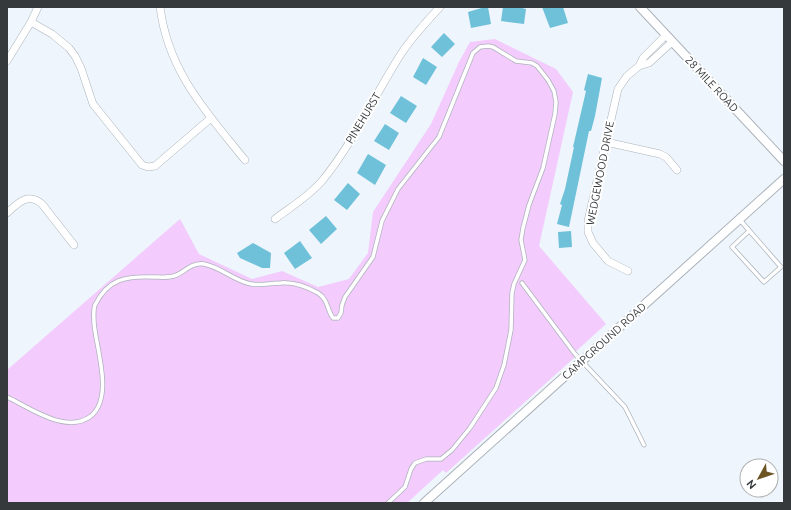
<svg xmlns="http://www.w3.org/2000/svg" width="791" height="510" viewBox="0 0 791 510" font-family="Ubuntu,sans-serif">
<rect width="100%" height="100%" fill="#eef5fc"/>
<path fill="#f3cbfc" d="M495,39L556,69L573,92L539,246L606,324L573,354L575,357L446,473L443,470L407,503H7V370L180,219L199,254L252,279L282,271L318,287L349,279L368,253L373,212L431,124L459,62L470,42Z"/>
<path fill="#6ec1d9" d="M485,7H488L491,24L471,28L468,12Z
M503,7H518L526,9L524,24L501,21Z
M542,7H563L568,23L550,28Z
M444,33L455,44L442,57L431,47Z
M423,58L437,67L426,85L413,77Z
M588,74L602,78L595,116L591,131H589L569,227L557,224L562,205L560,204L565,189L574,147H573L586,91L584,90Z
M401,96L417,106L406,123L390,113Z
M385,124L399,133L389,150L374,141Z
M368,154L386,165L375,185L357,173Z
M348,183L360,194L347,210L334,200Z
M326,216L337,229L321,244L309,230Z
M571,231L572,247L559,248L558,232Z
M300,241L312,258L295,269L284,253Z
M253,243L271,253L270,268H262L240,258L237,253Z"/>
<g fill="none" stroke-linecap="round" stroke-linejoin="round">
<defs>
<path id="service" d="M740,220L781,267L764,282L732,247L749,231
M522,283L575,354L625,407L644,445
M7,397C29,407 66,435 91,416C114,397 96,348 94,323C94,318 93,310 95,305C108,279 125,276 153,277C159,277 167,278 174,276C184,273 191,262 204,264C221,267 234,281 251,284C261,286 270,283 281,283C293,282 307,287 318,293C328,299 327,310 333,318H338L341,313L342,305L345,297L373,257L382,221L398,189L439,137L473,53L480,47L488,46L493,47L516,61L532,63L537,66L548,80L554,91L556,102L555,114L543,168L529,205L523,228L521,240L525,260L514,284L512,293L511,330L504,365L496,388L470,428L452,450L441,459H426L415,463L411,469L405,487L388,503"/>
<path id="minor" d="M160,7C168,71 206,112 245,160
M31,22L52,34L69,48L75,56L81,68L93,104L142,165L148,167L155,166L211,118
M7,61L31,22L38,7
M639,66L649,63L672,42
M606,142L660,154L666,157L677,170
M7,213C18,203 28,192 42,204L74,245
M275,219C291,207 309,196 322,181C354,142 374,96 401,54C412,37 426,22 440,7
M628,271L608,261L593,243L588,232V221L618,89L627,76L639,66L643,58L666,35"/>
<path id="tertiary" d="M640,7L784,161
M424,503L784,179"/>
</defs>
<use href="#service" stroke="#acb3ba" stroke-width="5"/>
<use href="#minor" stroke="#acb3ba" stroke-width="8"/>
<use href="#tertiary" stroke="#acb3ba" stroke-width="10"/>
<use href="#service" stroke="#fff" stroke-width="3.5"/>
<use href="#minor" stroke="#fff" stroke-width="7"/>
<use href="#tertiary" stroke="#fff" stroke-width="8"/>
</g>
<g text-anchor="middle" stroke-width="4" stroke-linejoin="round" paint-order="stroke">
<g font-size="11" fill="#36393c" stroke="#fff">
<text transform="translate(712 84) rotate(47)" y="4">28 MILE ROAD</text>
<text transform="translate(363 118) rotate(-59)" y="4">PINEHURST</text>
<text transform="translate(600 173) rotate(-79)" y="4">WEDGEWOOD DRIVE</text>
<text transform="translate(604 341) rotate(-42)" y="4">CAMPGROUND ROAD</text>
</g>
</g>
<rect width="791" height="510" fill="none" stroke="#36393c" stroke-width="16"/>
<g transform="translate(759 478) rotate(230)"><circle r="19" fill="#ffffff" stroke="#afb0b1"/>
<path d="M0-3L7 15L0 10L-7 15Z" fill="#6d5425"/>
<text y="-6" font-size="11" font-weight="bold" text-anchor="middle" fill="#36393c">N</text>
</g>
</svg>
